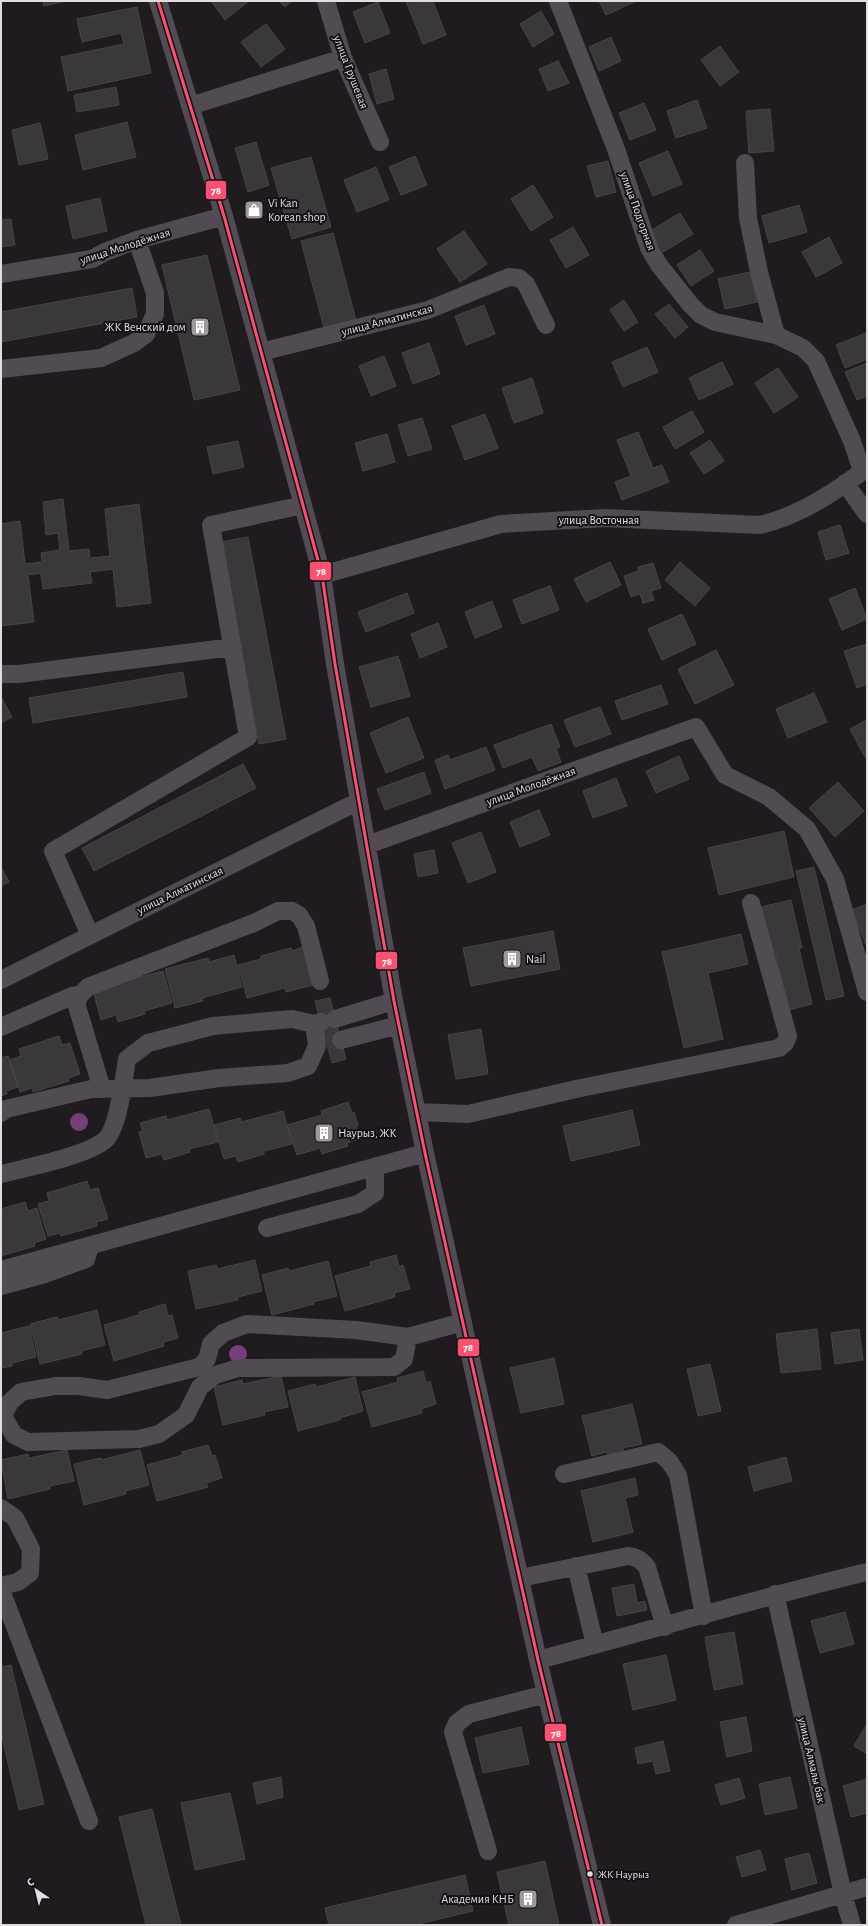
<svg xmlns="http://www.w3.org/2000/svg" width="868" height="1926" viewBox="0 0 868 1926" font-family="'Alegreya Sans',sans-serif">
<rect width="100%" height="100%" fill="#1f1b1f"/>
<path fill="#773f79" d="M70 1122a9 9 0 1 1 18 0a9 9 0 1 1-18 0Z
M229 1354a9 9 0 1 1 18 0a9 9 0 1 1-18 0Z"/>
<path fill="#3b383b" stroke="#474547" d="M43,1H67L44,6Z
M211,1H249L225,20Z
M279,1H292L285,7Z
M406,1H433L446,35L423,44Z
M599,1H636L606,15Z
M378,2L390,33L365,43L353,12Z
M137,7L151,73L68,91L61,57L124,44L121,33L82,42L77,19Z
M541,11L554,34L533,47L520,24Z
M266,24L285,49L261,67L241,42Z
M611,37L621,61L599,71L589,47Z
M720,46L739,72L720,86L701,60Z
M558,61L569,83L548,91L539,69Z
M386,69L394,99L377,104L369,74Z
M116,87L119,105L77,112L74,95Z
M697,100L707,128L676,138L667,111Z
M644,103L656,130L630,140L619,113Z
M770,109L774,151L749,153L746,111Z
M127,122L136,157L83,170L75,135Z
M40,123L48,159L19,165L12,130Z
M256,142L269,185L248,192L235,148Z
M668,151L682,184L653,196L639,163Z
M415,156L427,185L401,195L389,167Z
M311,157L331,227L292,239L271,168Z
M608,161L616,192L596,197L587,166Z
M376,167L389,200L357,212L344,180Z
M533,185L553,217L531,231L511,199Z
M100,198L107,231L73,239L66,206Z
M799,205L807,232L769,243L762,216Z
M680,213L693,234L663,252L650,231Z
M11,219L15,245L1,247V220Z
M573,227L589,255L566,268L550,240Z
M464,231L487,264L460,282L437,249Z
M333,233L356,320L324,328L301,241Z
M829,237L842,263L816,277L802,252Z
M700,250L714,271L691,286L677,265Z
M207,255L240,390L194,400L162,265Z
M750,272L757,302L725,309L718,279Z
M132,288L137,317L1,342V312Z
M624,300L638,322L624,331L610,310Z
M669,304L688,327L675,338L655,314Z
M484,305L495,334L466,345L455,316Z
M866,333L867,359L845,368L836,345Z
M429,343L440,374L413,384L402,353Z
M647,347L658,372L623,387L612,362Z
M384,356L396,386L371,396L359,366Z
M722,362L733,384L699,400L689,378Z
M867,363V396L857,400L845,372Z
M778,368L798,397L774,413L755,383Z
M532,378L543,413L514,423L502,388Z
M692,411L704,432L675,449L663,427Z
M485,414L498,448L465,460L452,426Z
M422,418L432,449L408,456L398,425Z
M638,432L653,468L662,465L669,482L622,500L615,482L631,476L617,440Z
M387,434L395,462L363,471L355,443Z
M710,440L724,461L704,474L690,453Z
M238,441L244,467L213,474L207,447Z
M63,499L69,551L89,549L90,558L110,556L105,509L139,504L151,603L117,607L113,569L90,572L92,583L43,589L41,573L28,575L34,622L1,626V524L20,521L25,564L42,562L41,553L60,550L58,533L46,535L43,502Z
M840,525L849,553L826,560L818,532Z
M248,537L286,739L259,744L221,542Z
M610,562L621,585L586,602L574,579Z
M680,562L710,588L695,606L665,580Z
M653,563L661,588L651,591L654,600L643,603L640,594L631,597L624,576L639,571L638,567Z
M550,586L559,610L522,624L513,600Z
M855,588L867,619L842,630L829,599Z
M407,593L414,613L366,632L358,612Z
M492,601L502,627L475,638L465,612Z
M682,614L696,644L662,660L648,629Z
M438,623L447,647L420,658L411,634Z
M867,644V684L857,688L844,651Z
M716,650L734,685L695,704L678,669Z
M398,656L410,696L371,707L359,667Z
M183,672L187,697L33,723L29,698Z
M661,685L668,704L622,720L615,701Z
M814,693L827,722L788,738L776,709Z
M1,697L12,717L1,723Z
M600,707L611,734L575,747L564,720Z
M408,717L424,758L386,773L370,733Z
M867,720V756L865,757L850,729Z
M551,724L560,747L556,748L561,762L538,771L532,757L503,768L494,745Z
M486,747L495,770L445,789L435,760L448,755L450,760Z
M679,756L689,779L656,793L646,771Z
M243,764L256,788L94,871L82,848Z
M424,772L431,793L385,810L377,789Z
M616,778L627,806L593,818L583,791Z
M838,782L864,811L835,837L809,808Z
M539,810L550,835L520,847L510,822Z
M784,831L794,877L719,895L708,848Z
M481,832L496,872L468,883L452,843Z
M434,850L438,873L418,877L414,854Z
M1,867L9,882L1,886Z
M814,867L844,996L826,1000L796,871Z
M791,900L802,948H799L812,1004L789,1010L775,952L772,954L761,907Z
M867,904V945H866L852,910Z
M553,931L560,969L471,986L463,948Z
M741,934L748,964L708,973L723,1039L684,1048L662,952Z
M303,947L313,985L286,992L285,988L247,998L238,965L261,959V956L291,948L292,951Z
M234,955L242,987L202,998L203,1001L175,1008L165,969L208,958L209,962Z
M163,971L172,1003L144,1011L145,1014L118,1022L116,1015L101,1020L94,994L122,982Z
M330,998L346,1059L332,1063L315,1001Z
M481,1029L488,1074L456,1079L448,1035Z
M59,1036L62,1045L70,1043L80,1074L68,1078L69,1081L33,1092L32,1088L20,1092L10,1060L21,1056L19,1049Z
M8,1056L18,1087L6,1091L7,1094L1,1096V1058Z
M348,1102L352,1113L354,1112L358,1126L356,1127L359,1139L347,1143L348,1146L322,1154L320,1148L297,1155L287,1125L322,1115L321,1111Z
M209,1109L218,1142L189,1149L190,1152L164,1160L162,1154L146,1158L139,1132L143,1131L140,1123L166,1116L167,1120Z
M632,1110L640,1145L571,1161L563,1126Z
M283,1111L292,1144L264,1151V1154L238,1162L236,1156L224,1159L214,1125L240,1118L241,1122Z
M87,1181L90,1190L98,1188L108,1219L96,1222L97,1226L61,1236L60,1233L48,1236L38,1204L49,1201L47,1193Z
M25,1202L28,1211L37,1208L46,1239L34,1243L35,1246L1,1256V1209Z
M396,1255L399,1267L403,1265L410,1289L394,1293L395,1297L345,1311L335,1276L371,1266L370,1262Z
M255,1260L262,1291L238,1297V1300L196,1309L188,1271L216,1265L217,1269Z
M328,1261L337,1296L313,1302L314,1304L272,1315L262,1275L288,1268L289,1271Z
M165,1304L168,1316L172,1315L178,1338L163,1342L164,1346L114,1361L104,1325L139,1315V1312Z
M97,1310L105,1345L81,1351L82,1354L40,1364L30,1324L57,1317L58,1320Z
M29,1326L36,1357L12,1363V1366L1,1368V1333Z
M817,1329L821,1369L781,1373L776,1334Z
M859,1329L863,1360L835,1364L831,1333Z
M554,1358L564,1404L521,1413L510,1368Z
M710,1364L721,1411L698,1416L687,1369Z
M423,1371L426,1383L430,1381L436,1404L421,1409L422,1413L372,1427L362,1392L398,1382L397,1378Z
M281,1376L288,1407L264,1412L265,1415L223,1425L214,1387L242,1380L243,1384Z
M355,1377L363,1411L340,1418V1420L298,1431L288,1391L315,1384L316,1387Z
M632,1404L642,1444L623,1448L624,1454L608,1458L607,1452L592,1456L582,1416Z
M208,1445L212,1456L215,1455L222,1478L206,1483L208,1487L157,1501L147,1465L183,1455L182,1452Z
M67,1450L74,1481L50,1486V1489L8,1499L1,1460L28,1454L29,1458Z
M140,1450L149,1485L125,1491L126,1494L84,1505L74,1464L101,1458V1460Z
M786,1457L792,1481L754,1491L748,1467Z
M635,1478L638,1495L625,1498L633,1532L593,1542L581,1491Z
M634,1584L637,1603L645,1601L647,1610L617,1616L612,1588Z
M845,1612L854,1644L820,1653L811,1621Z
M734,1632L743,1684L714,1690L705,1637Z
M666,1655L676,1700L633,1710L623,1664Z
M11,1665L44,1804L19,1810L1,1733V1667Z
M746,1717L752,1751L727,1757L720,1722Z
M867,1724V1754L854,1746Z
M521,1727L529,1764L483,1773L475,1738Z
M663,1741L670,1771L656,1774L653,1761L638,1764L635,1748Z
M281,1777L283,1797L257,1804L253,1783Z
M790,1777L797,1808L765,1815L759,1784Z
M739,1778L745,1798L721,1805L715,1785Z
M867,1779V1813L851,1817L843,1786Z
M230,1793L245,1859L195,1870L181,1803Z
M152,1809L181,1925H146L119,1817Z
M760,1850L766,1870L742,1877L736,1857Z
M809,1853L817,1883L792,1890L785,1859Z
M545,1861L559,1925H509L497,1872Z
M465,1875L473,1911L414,1925H329L325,1908Z"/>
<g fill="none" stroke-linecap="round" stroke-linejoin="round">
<path stroke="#3c383c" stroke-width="18" stroke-dasharray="18 9" stroke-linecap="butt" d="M326,1044L341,1040"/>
<path stroke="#534b53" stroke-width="18" d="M158,1L224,216L322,575L335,664L394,1001L425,1153L538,1660L602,1925
M326,1L343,58L380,142
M558,1L616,149L649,248L659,265L690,304L701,315L715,322L776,335L803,348L816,361L852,441L862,471
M190,106L343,58
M745,163L748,218L759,272L776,335
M1,274L92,259L105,252L137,240L224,216
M261,352L428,310L509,277L519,278L526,284L546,325
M1,369L101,358L134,343L146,334L155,314V293L137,240
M845,483L867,514
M322,575L501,524L605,518L760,525C799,516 835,492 867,468
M1,674H19L233,647
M367,845L696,727L725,775L769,797L807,829L835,879L867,992
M90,935L53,851L248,737L211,525L303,505
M1,980L359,801
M335,1019L394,1001
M1,1027L72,996L80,995
M341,1040L399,1025
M102,1089L76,1003L80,995L88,987L254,923L278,911H292L299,915L306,926L320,981
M417,1112L468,1114L576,1089L779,1048L785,1043L788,1036L751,903
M1,1113L6,1109L91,1089L150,1088L219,1078L288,1073L308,1066L317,1046L314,1024
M1,1174C25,1168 92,1155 107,1138C119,1124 124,1078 127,1059L148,1043L213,1026L292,1019L314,1024L321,1022
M267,1228L358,1204L375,1193V1167
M1,1270L425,1153
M1,1286L45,1274L86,1259L90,1246
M408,1337L404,1359L394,1367L238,1368L215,1375L200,1387L186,1415L159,1434L139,1439L28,1442L14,1435L3,1416L10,1402L21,1392L55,1386H79L107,1390L199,1367L207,1359L211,1344L223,1333L247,1324L356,1330L408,1337L463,1322
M564,1474L658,1452L669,1461L678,1475L704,1616
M1,1508L15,1518L31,1549L30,1573L18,1582L1,1586
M576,1566L595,1645
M520,1578L628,1556C637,1557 641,1560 647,1567L665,1627
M1,1593L4,1598L89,1821
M775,1594L843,1894L852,1925
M538,1660C648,1631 757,1598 867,1572
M488,1851L453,1732L457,1723L469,1714L546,1694
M736,1925L867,1887"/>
<defs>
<path id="bus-1" d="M158,1L224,216L322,575L335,664L394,1001L425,1153L538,1660L602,1925"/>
</defs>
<use href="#bus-1" stroke="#161116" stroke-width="6"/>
<use href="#bus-1" stroke="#f65372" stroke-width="3"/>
</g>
<defs>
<symbol id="shop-square" viewBox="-11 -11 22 22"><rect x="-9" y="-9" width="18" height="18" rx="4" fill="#9d999d" stroke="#161116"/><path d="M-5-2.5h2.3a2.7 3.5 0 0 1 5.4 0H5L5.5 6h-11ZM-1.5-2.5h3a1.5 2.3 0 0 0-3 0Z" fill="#fff"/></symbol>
<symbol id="building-square" viewBox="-11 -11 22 22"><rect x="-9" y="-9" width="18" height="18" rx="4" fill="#9d999d" stroke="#161116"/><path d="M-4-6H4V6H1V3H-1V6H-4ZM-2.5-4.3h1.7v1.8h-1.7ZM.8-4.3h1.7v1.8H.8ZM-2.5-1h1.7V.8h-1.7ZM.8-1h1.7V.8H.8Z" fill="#fff"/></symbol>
</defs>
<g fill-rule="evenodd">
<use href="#shop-square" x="243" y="199" width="22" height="22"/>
<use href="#building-square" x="189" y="316" width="22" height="22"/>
<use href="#building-square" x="501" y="948" width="22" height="22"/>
<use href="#building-square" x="313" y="1122" width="22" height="22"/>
<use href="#building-square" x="517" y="1888" width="22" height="22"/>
</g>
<circle fill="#e1dde1" stroke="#161116" stroke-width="1.5" cx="590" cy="1874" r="3.5"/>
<g text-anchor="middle" stroke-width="4" stroke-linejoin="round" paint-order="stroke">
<g font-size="11" fill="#e1dde1" stroke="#161116" text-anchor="start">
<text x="598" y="1878">ЖК Наурыз</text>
</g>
<g font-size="12" fill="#e1dde1" stroke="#161116">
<text transform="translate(351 72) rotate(69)" y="4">улица Грушевая</text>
<text transform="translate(638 211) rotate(70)" y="4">улица Подгорная</text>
<text transform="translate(125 246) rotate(-18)" y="4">улица Молодёжная</text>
<text transform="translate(387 320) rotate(-15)" y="4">улица Алматинская</text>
<text x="599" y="524">улица Восточная</text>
<text transform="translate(531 786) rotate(-20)" y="4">улица Молодёжная</text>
<text transform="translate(180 890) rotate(-26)" y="4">улица Алматинская</text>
<text transform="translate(812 1760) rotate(77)" y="4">улица Алмалы бак</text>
</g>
<g font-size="12" fill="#e1dde1" stroke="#161116" text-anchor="start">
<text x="268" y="207">Vi Kan<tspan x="268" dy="14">Korean shop</tspan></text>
<text x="186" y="331" text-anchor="end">ЖК Венский дом</text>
<text x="526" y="963">Nail</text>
<text x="338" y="1137">Наурыз, ЖК</text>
<text x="514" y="1903" text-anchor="end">Академия КНБ</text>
</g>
</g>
<g stroke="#161116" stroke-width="1.5">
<rect x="205" y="180" width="22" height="20" rx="4" fill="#f65372"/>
<rect x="309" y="561" width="23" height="20" rx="4" fill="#f65372"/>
<rect x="375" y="951" width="23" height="19" rx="4" fill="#f65372"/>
<rect x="457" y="1338" width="23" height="19" rx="4" fill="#f65372"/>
<rect x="544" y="1723" width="23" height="19" rx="4" fill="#f65372"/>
</g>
<g font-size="11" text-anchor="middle" font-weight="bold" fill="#fff">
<text x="216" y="194">78</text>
<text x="321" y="575">78</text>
<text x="387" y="965">78</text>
<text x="468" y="1351">78</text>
<text x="556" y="1737">78</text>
</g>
<rect width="868" height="1926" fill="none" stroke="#e1dde1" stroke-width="4"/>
<g transform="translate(36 1890) rotate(325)" stroke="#161116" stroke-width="3" paint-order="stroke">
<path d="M0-3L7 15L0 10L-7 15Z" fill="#e1dde1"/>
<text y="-6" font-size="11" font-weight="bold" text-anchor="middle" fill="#e1dde1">С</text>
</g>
</svg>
